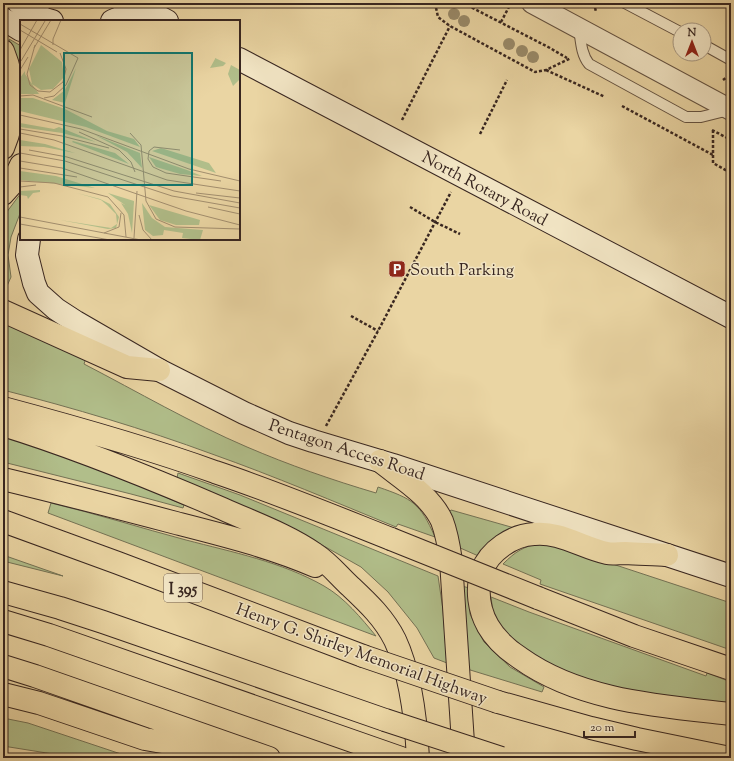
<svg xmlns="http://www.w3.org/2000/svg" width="734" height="761" viewBox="0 0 734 761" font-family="'Sorts Mill Goudy',serif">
<rect width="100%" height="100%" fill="#ead5a3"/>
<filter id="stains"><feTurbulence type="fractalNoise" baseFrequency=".005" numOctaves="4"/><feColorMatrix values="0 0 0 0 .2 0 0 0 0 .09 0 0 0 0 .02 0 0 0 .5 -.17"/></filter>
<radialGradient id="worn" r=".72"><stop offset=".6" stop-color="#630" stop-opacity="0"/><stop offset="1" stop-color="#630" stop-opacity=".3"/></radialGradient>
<path fill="#b1be8a" stroke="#747255" d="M9,39L21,46V82L17,61Z
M21,193V211L11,237L8,255L11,277L7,286L3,285V217Z
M3,322L86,358L84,364C138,392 191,423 247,447C289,465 332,480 376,493L378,487C413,499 420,503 435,537L398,524L396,527C335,502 274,476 212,454C144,429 74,408 3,390Z
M3,433L131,482L184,505L183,508L131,494L3,462Z
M178,473L240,495L438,576L443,610L447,663L434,658L417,628L388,592L361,567L322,545L247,508L177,478Z
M51,503C97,514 141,528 186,540C232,552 282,562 324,586C345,598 361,618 376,636L48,513Z
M451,510L518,529L483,558L458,547L448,513Z
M540,543L558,546L731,603V650L540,584L541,580L503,564C516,551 523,547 540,543Z
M3,555L63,576L3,561Z
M462,586L469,588L470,614L484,642L510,667L544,687L542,692L467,669Z
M491,597L529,612L706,676L707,673L731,682V704L668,698L609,687L565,674L527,654L506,634L493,613Z
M3,718L28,723L133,758H78L3,746Z"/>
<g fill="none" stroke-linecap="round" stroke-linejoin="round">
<defs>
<path id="lane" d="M625,3L680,32
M579,28C581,41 581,54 589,64L686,117H701L729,110
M704,45L731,60"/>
<path id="street" d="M532,3L731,110"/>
<path id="secondary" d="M19,3L45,19L52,21
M143,8L167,21
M3,19L21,30
M112,21L143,8
M239,59L731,317
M29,239L27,255L34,283L38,293L56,309L76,322L159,370L244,413L289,433L313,441L393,465L731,576"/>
<path id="highway" d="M3,51C16,83 17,115 3,148
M3,194L12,184L21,165
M3,311L127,367L159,370
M3,408C74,427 146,447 215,472C275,492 333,516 391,539
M3,425C78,448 151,478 223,509C254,523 288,535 315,554C329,563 339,576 351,587C368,603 384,618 395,640C411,674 416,721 418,758
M380,461C401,478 430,495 442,521C447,534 449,547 451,561L464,758
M3,479C61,493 119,508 176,523C223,535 271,547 315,566
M3,521L118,563L363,656
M667,555C653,554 639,554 625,553C619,553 612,554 607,553C583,548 559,531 534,534C513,535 489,551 482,571C476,590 479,610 488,626C496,640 508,650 520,658C580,701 660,706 731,714
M3,592L60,608L103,622L385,720
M538,598L634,636L731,669
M3,621L49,635L401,758
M3,666L35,676L269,758
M3,694L39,703L145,739L220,752
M498,702L591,728L637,739L730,758"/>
</defs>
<use href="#lane" stroke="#645241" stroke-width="12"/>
<use href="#street" stroke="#645241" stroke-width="22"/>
<use href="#secondary" stroke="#382620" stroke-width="24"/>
<use href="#highway" stroke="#382620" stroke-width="24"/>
<path stroke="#382620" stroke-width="2.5" stroke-dasharray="3 2" stroke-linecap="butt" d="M435,3L438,17L450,26L535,72L546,70L571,58
M463,3L550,48L567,58
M594,3L596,12
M501,22L511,3
M546,70L605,97
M723,80L727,77L731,76
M622,106L713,155
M402,120L450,26
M712,130L731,140
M713,130V163L731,173
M480,134L507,80
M410,207L435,222L460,234
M351,316L378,331
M326,426L378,331L451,192"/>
<use href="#lane" stroke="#f1e4c3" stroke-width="10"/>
<use href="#street" stroke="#f1e4c3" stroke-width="20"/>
<use href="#secondary" stroke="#f1e4c3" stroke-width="22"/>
<use href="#highway" stroke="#ead5a3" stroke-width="22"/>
<defs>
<path id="highway-bridge" d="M391,539L538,598
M363,656L498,702
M385,720L501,758"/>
</defs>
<use href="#highway-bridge" stroke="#382620" stroke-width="24" stroke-linecap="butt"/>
<use href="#highway-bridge" stroke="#ead5a3" stroke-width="22"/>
</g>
<g fill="#998a69">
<circle cx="454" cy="14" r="6"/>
<circle cx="464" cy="21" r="6"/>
<circle cx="509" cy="44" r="6"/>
<circle cx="522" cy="51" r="6"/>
<circle cx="533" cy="57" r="6"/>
</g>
<defs>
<symbol id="parking-square" viewBox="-11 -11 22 22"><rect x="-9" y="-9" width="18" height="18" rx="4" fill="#8f2418" stroke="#f1e4c3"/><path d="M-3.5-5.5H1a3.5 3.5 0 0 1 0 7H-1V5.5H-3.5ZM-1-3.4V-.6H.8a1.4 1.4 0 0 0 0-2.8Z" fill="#fff"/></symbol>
</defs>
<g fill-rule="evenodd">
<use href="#parking-square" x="387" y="259" width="20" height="20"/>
</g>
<g text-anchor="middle" stroke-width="3" stroke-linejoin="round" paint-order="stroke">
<rect fill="#f1e4c3" stroke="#705f51" stroke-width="1" x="164" y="574" width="38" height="28" rx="3"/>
<g font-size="16" font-weight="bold" fill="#382620">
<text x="183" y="594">I 395</text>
</g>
<g font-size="17" fill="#382620" stroke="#f1e4c3">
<text transform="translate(485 188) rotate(28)" y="6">North Rotary Road</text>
<text transform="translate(347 449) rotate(18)" y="6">Pentagon Access Road</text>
<text transform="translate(362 653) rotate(20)" y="6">Henry G. Shirley Memorial Highway</text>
</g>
<g font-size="17" fill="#382620" stroke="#f1e4c3" text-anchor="start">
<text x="410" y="275">South Parking</text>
</g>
</g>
<g transform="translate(20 20)">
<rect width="220" height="220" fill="#ead5a3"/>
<path d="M21,25L42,42L44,57L33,69L21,70L12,64L9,49ZM195,39V38L206,43L203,46L190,48ZM211,45L220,50V59L213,66L208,54ZM56,48L45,83L32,80L45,70ZM5,51V54L19,74H0V58ZM0,78H13L45,89L87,111L114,119L120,127L66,107L0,91ZM0,103L34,109L39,107L76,122L42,113L0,107ZM75,115L120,133L122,148L107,132ZM0,120L25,124L55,133L24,127L0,126ZM53,121L95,133L109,144L52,122ZM141,128L189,143L196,153L132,131ZM129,137L167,150L182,156L160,154L136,147ZM0,151L36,156L75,168L0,160ZM20,170V172L13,173L8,179L7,176L0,175V171ZM57,173L80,179L90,184L99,197L96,208L88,209L40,200L91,208L97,204L96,194L87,185L81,180ZM114,181L112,213L108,194L101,183L105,185ZM122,183L132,198L145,207L183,210L180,220L162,218L163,213L144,210L143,215L133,216L125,210ZM129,185L180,200L179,205H156L140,200Z" fill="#b1be8a"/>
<path d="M88,173L114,181L113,185H105Z" fill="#b1be8a"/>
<path fill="none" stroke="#a38f6f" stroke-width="1" d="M0,4L58,38M0,10L37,32M15,25L7,54L10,65L18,71L30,72L43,62L46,49L40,33M33,25V19L41,0M14,28L31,0M0,30L17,0M1,41L25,1M0,50L8,37M0,76L13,75L72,97M24,78L34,76L46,65L58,38M0,95L61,109L169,149L220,161M0,109L42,116L89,128M59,112L99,130L111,142L115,152M0,113L34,120L147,160L220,171M110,113L121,125L126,181L136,199L155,207L220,209M9,130L47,137L154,171L220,183M160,130L134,127L129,131L128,139L133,147L146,153L201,161M0,133L45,141L152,176L220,188M0,141L42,148L166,191L220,205M0,148L57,157M0,161L34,163L88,177L104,195L106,217M0,167L16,165M176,173L220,178M188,187L220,194M119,195L123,210L132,220M0,197L121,220M0,204L90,220M84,213L99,207L101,193M114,218L117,171"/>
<path fill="#0f766e" fill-opacity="0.15" stroke="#0f766e" stroke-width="2" d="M44,33H172V165H44Z"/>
<rect width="220" height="220" fill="none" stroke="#382620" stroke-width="2"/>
</g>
<rect width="734" height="761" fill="none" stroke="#ead5a3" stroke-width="16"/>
<rect x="4" y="4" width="726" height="753" fill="none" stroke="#382620" stroke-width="2"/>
<rect x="8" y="8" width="718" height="745" fill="none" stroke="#382620"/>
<g transform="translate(692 42)"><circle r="19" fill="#f1e4c3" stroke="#a79882"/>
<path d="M0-3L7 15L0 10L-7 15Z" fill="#8f2418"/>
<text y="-6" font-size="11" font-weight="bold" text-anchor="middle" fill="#382620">N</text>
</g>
<path d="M584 731v6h51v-6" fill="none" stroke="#382620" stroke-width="2"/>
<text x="590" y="731" font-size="12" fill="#382620" stroke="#f1e4c3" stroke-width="3" paint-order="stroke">20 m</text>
<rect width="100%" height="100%" filter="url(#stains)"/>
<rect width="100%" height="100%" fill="url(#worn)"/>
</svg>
